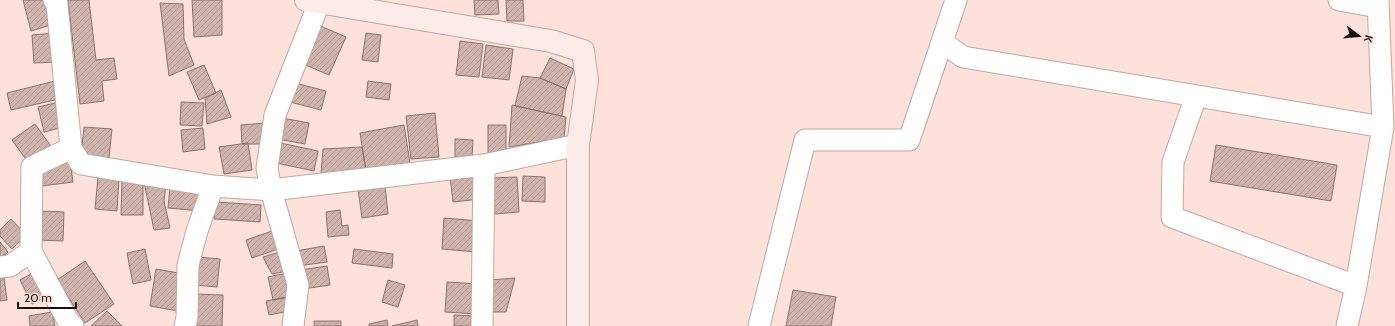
<svg xmlns="http://www.w3.org/2000/svg" width="1395" height="326" viewBox="0 0 1395 326" font-family="Cabin,sans-serif">
<defs>
<pattern id="building-hatch" width="6" height="6" patternUnits="userSpaceOnUse"><rect width="6" height="6" fill="#cfb3ad"/><path d="M-1 1l2-2M0 6l6-6M5 7l2-2" fill="none" stroke="#b19994"/></pattern>
</defs>
<rect width="100%" height="100%" fill="#fee1db"/>
<path fill="url(#building-hatch)" stroke="#8c736e" d="M23,0H47L54,24L31,31Z
M68,0H89L96,60L114,58L117,79L102,81L104,101L80,104Z
M192,0H222V35L194,37Z
M474,0H498L499,14L475,15Z
M506,0H523L524,21H507Z
M160,3L183,4L184,39L194,65L169,76Z
M318,25L346,37L329,75L301,63Z
M56,33L58,62L34,63L32,35Z
M366,33L381,35L378,62L362,60Z
M460,41L483,44L479,77L456,75Z
M486,45L513,49L509,80L482,77Z
M550,58L574,69L566,89L540,78Z
M204,65L216,93L199,100L187,72Z
M522,76L540,78L566,89L562,116L515,106Z
M55,81L59,99L11,110L7,93Z
M368,81L391,84L389,100L366,97Z
M291,82L326,91L321,110L286,101Z
M221,90L231,117L207,124L205,98Z
M59,102L64,127L44,132L38,107Z
M181,102L204,103L202,126L180,125Z
M512,105L566,117L564,138L509,147Z
M435,113L439,157L411,159L406,116Z
M282,118L309,123L305,144L278,139Z
M265,123L266,144H242L241,125Z
M35,124L53,149L30,165L12,140Z
M404,125L410,163L366,171L360,133Z
M488,125H506V154H488Z
M84,127L112,129L109,158L81,156Z
M203,128L205,149L183,152L181,130Z
M455,139L473,140L472,158L455,157Z
M276,142L318,151L314,171L272,162Z
M248,143L252,170L224,174L219,147Z
M1216,145L1337,165L1331,201L1210,181Z
M362,147L366,171L321,173L323,149Z
M70,161L73,182L42,186L39,165Z
M479,173L481,199L453,202L450,176Z
M523,176L545,177V202L522,201Z
M98,177L119,179L117,211L95,209Z
M517,177L519,212L494,214L491,178Z
M122,178H143V215H121Z
M144,182L166,184L164,201L170,228L154,230Z
M385,185L388,214L362,218L358,189Z
M170,186L203,189L201,211L168,208Z
M216,202L261,205L260,222L214,219Z
M340,210L342,226L348,225L349,235L328,237L326,212Z
M39,211L64,212L63,241L38,240Z
M444,218L480,221L477,252L442,249Z
M11,219L26,235L12,249L0,236V230Z
M275,230L281,248L252,258L246,240Z
M0,242L8,252L0,259Z
M324,246L327,262L298,266L296,251Z
M145,249L151,280L133,284L127,253Z
M354,249L393,254L392,268L352,263Z
M283,251L287,271L272,274L263,257Z
M198,257L220,259L217,287L195,285Z
M85,261L114,304L85,323L57,280Z
M327,266L330,285L303,289L300,270Z
M156,269L184,274L178,311L150,306Z
M3,270L7,300L0,301V271Z
M33,273L45,297L32,304L20,280Z
M287,273L292,297L273,300L268,277Z
M515,278L506,312H490V280Z
M388,280L405,285L398,307L382,302Z
M447,282L479,284L477,314L445,312Z
M793,290L836,297L831,326H786Z
M194,294L223,295L222,326H193Z
M286,297L290,311L269,315L266,301Z
M107,311L122,326H91Z
M52,312L55,326H30L29,316Z
M454,315L476,316V326H454Z
M387,320L388,326H369V324Z
M417,320L418,326H392Z
M314,321H341V326H314Z"/>
<g fill="none" stroke-linecap="round" stroke-linejoin="round">
<defs>
<path id="street" d="M956,0L942,42L963,57L1383,127
M1339,0L1378,7
M1196,96L1173,162L1172,217L1356,286
M71,148L81,164L213,186L271,190L267,168L275,115L319,3
M31,251L68,321L73,326
M0,267L10,266L31,251L32,167L71,148L57,4L54,0
M185,326L187,317L188,265L197,231L213,186
M293,326L298,285L271,190L484,165L578,145
M482,326L484,165
M759,326L805,140H909L942,42
M1347,326L1356,286L1383,127L1378,0"/>
<path id="secondary" d="M306,0L551,41L583,51L587,80L578,145V326"/>
</defs>
<use href="#street" stroke="#c2a7a1" stroke-width="23"/>
<use href="#secondary" stroke="#c2a7a1" stroke-width="24"/>
<use href="#street" stroke="#fff" stroke-width="21"/>
<use href="#secondary" stroke="#fcebe8" stroke-width="22"/>
</g>
<g transform="translate(1359 36) rotate(106)" stroke="#fee1db" stroke-width="3" paint-order="stroke">
<path d="M0-3L7 15L0 10L-7 15Z" fill="#190f0d"/>
<text y="-6" font-size="11" font-weight="bold" text-anchor="middle" fill="#190f0d">K</text>
</g>
<path d="M18 302v6h58v-6" fill="none" stroke="#190f0d" stroke-width="2"/>
<text x="24" y="302" font-size="12" fill="#190f0d" stroke="#fee1db" stroke-width="3" paint-order="stroke">20 m</text>
</svg>
